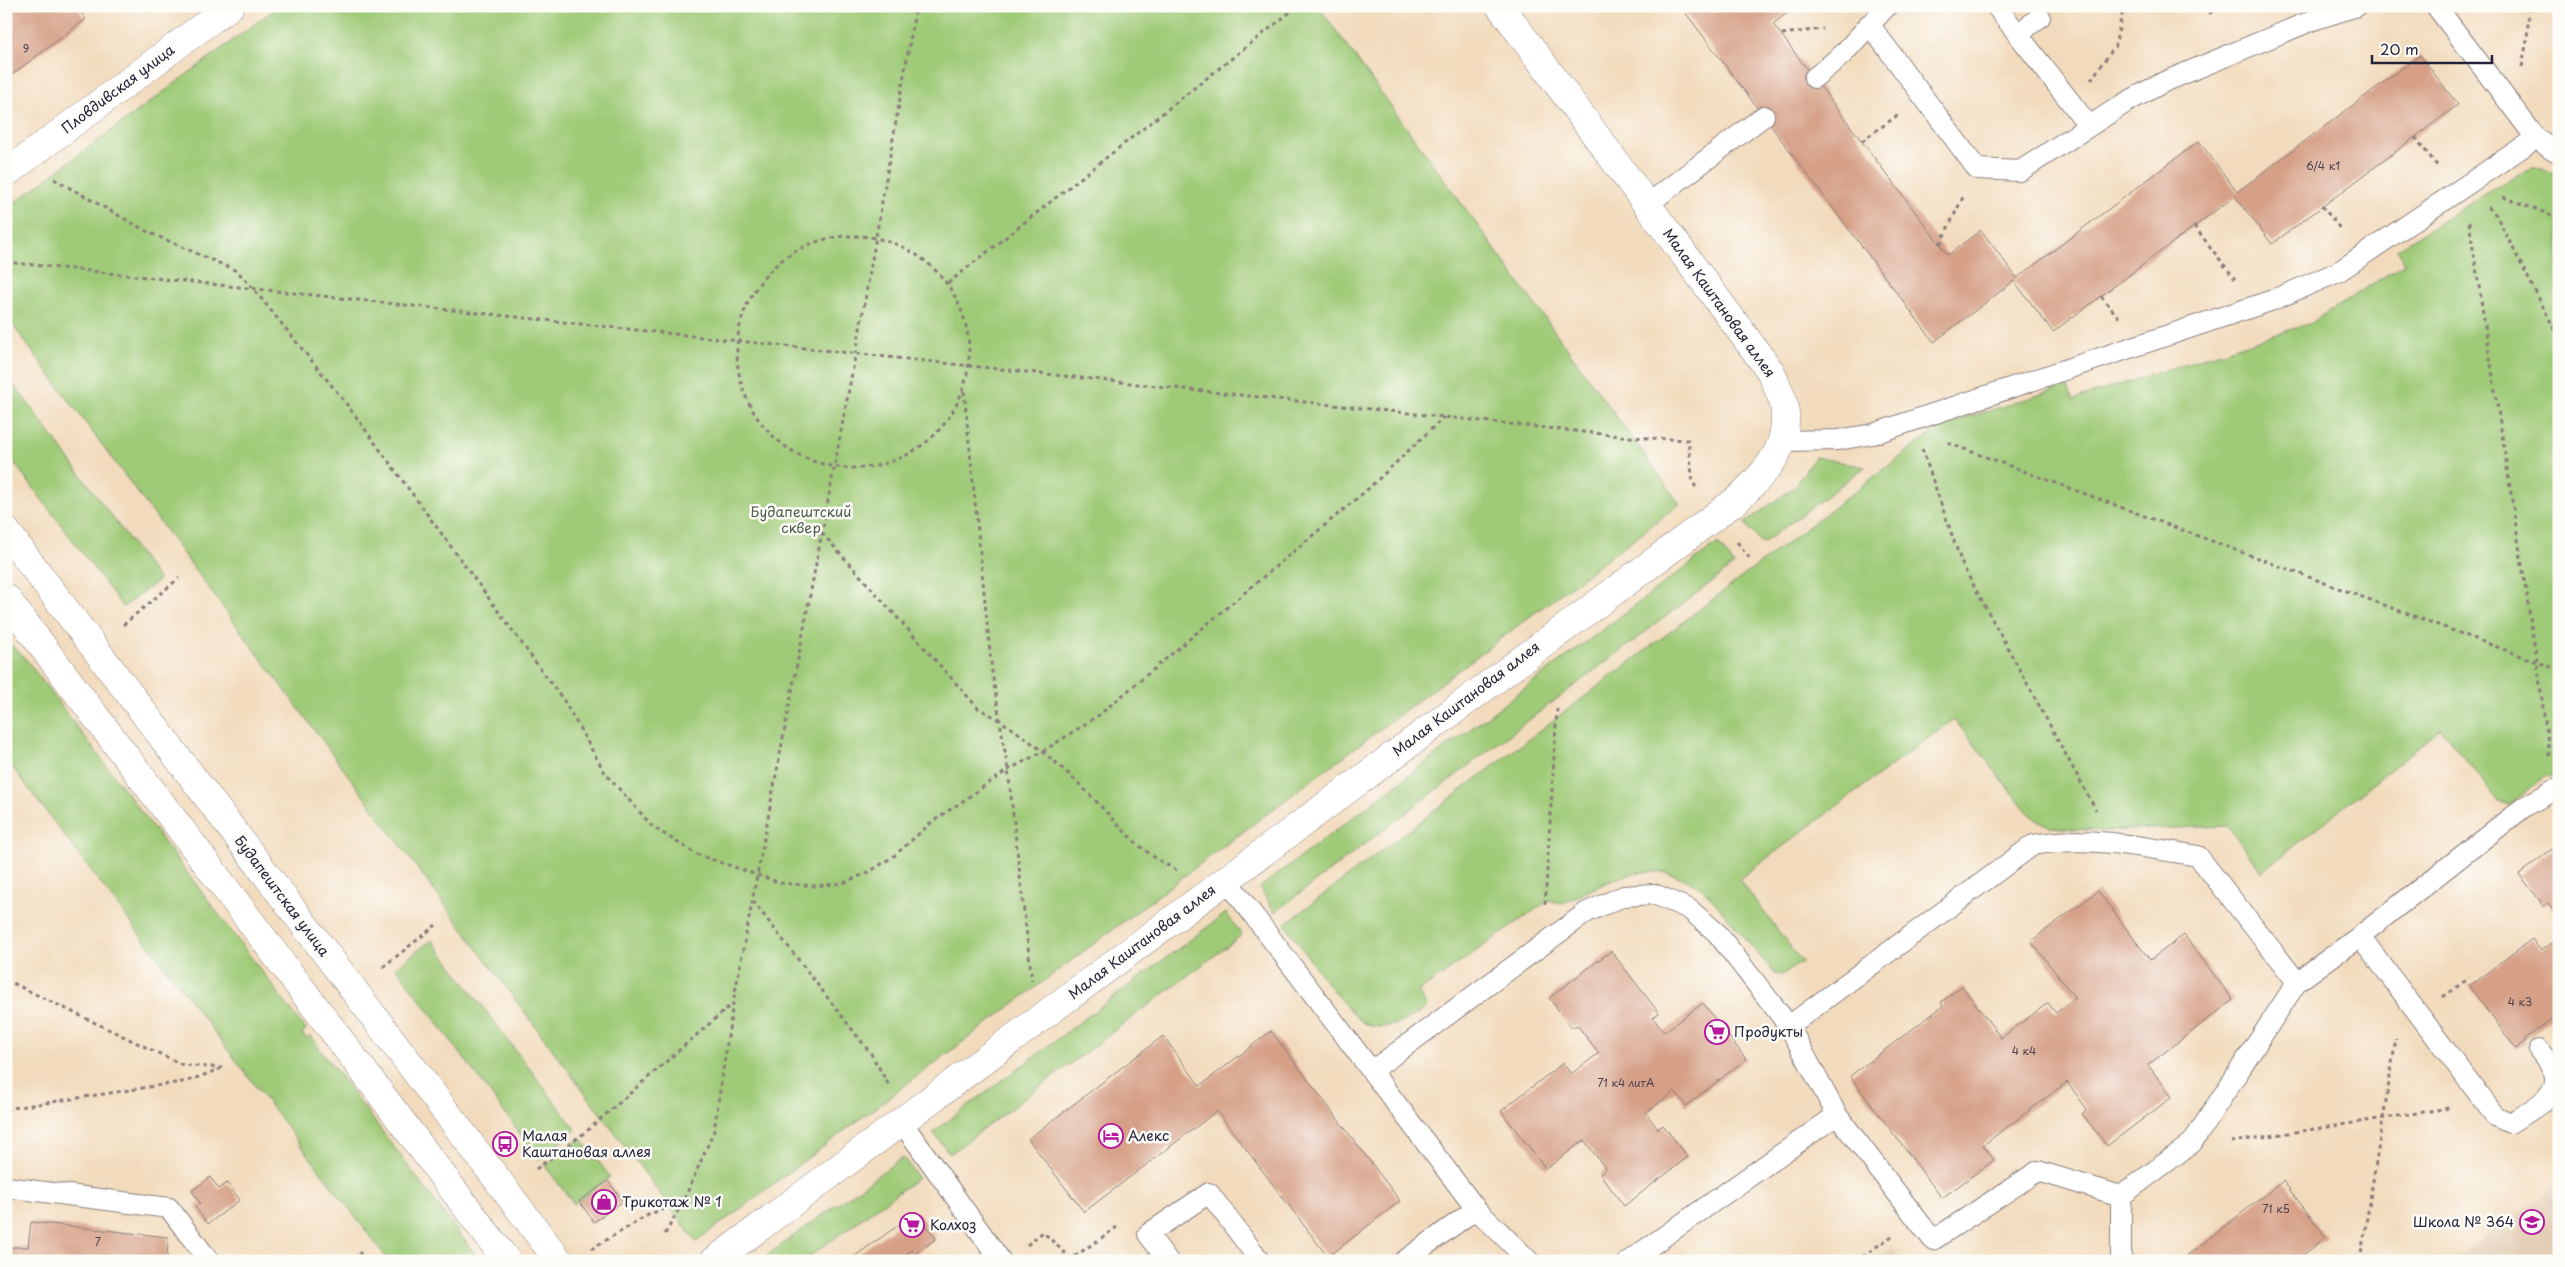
<svg xmlns="http://www.w3.org/2000/svg" width="2565" height="1267" viewBox="0 0 2565 1267" font-family="'Playpen Sans',sans-serif">
<rect width="100%" height="100%" fill="#fdfcf7"/>
<filter id="ink" filterUnits="userSpaceOnUse"><feTurbulence type="fractalNoise" baseFrequency=".02" numOctaves="2"/><feDisplacementMap in="SourceGraphic" scale="10" xChannelSelector="R" yChannelSelector="G"/><feConvolveMatrix kernelMatrix="1 2 1 2 8 2 1 2 1" color-interpolation-filters="sRGB"/></filter>
<filter id="wash" filterUnits="userSpaceOnUse"><feTurbulence type="fractalNoise" baseFrequency=".0096" numOctaves="4" result="noise"/><feDisplacementMap in="SourceGraphic" scale="20" xChannelSelector="R" yChannelSelector="G"/><feGaussianBlur stdDeviation="1.12" result="paint"/><feColorMatrix in="noise" values="0 0 0 0 0 0 0 0 0 0 0 0 0 0 0 0 0 1.4 0 .05"/><feComposite in="paint" operator="in"/></filter>
<g filter="url(#wash)">
<rect width="100%" height="100%" fill="#f2dbbd"/>
<path fill="#e2ccb3" d="M2559,1184V1261H2451Z
M1892,1248L1903,1261H1871L1876,1257Z"/>
<path fill="#9fca77" stroke="#607659" d="M279,6H1318L1680,504L696,1242L6,316V209Z
M2532,169H2542L2559,174V774L2544,778L2509,804L2499,802L2441,729L2262,872L2228,826L2100,831L2050,827L2030,815L1954,719L1739,879L1802,962L1781,975L1775,974L1708,894C1655,851 1614,879 1562,904L1549,900L1418,992L1427,1007C1411,1019 1393,1030 1371,1026C1350,1022 1300,945 1285,924L1941,426L2067,386L2073,400L2311,323L2404,264L2397,249L2514,176Z
M6,374L159,580L123,607L6,452Z
M1815,457L1865,467L1762,544L1745,523L1794,487Z
M1718,543L1734,565L1275,912L1259,888Z
M6,640L25,658L306,1030L302,1033L306,1039L310,1036L480,1261H389L6,759Z
M1226,913L1242,935L950,1154L933,1132Z
M432,940L576,1130L539,1159L396,967Z
M581,1138L610,1177L574,1204L545,1166Z
M903,1157L918,1178L803,1261H759Z"/>
<g id="blocks">
<path fill="#d6a087" d="M6,6H76L86,19L6,79Z
M1691,6H1796L1773,24L1948,255L1981,230L2017,278L2199,141L2237,192L2420,55L2458,105L2272,244L2235,196L2053,332L2014,281L1934,342L1685,12Z
M2559,844V917L2548,903L2544,906L2519,874Z
M2098,891L2150,960L2184,935L2233,1000L2148,1065L2172,1097L2107,1146L2082,1114L2087,1109L2067,1082L1983,1145L1994,1160L1942,1198L1850,1076L1943,1006L1941,1002L1962,986L2001,1038L2048,1003L2056,1013L2075,998L2031,941Z
M2559,938V1028L2551,1019L2524,1040L2525,1042L2516,1049L2469,986L2532,939L2541,951Z
M1611,951L1659,1013L1653,1018L1664,1032L1703,1003L1746,1059L1686,1106L1675,1091L1646,1113L1658,1129L1663,1125L1688,1157L1624,1206L1600,1174L1606,1169L1584,1140L1546,1169L1501,1111L1563,1063L1571,1074L1599,1053L1577,1025L1572,1028L1549,998Z
M1271,1031L1400,1201L1328,1257L1217,1111L1084,1212L1028,1139L1163,1036L1200,1086Z
M210,1177L219,1189L227,1183L240,1200L208,1224L195,1207L200,1203L192,1191Z
M608,1181L623,1201L594,1222L579,1201Z
M2283,1181L2326,1237L2296,1261H2180Z
M917,1212L936,1239L914,1254L912,1250L897,1261H848Z
M31,1222L168,1237L167,1261H6V1247H28Z"/>
</g>
</g>
<g filter="url(#ink)">
<use href="#blocks" fill-opacity="0" stroke="#8a7e7c" stroke-width="1"/>
<g fill="none" stroke-linecap="round" stroke-linejoin="round">
<defs>
<path id="lane" d="M1996,6L2089,126
M2436,6L2536,138
M1869,24L1977,169L2020,171L2125,103L2164,82L2313,20L2357,6
M2018,34L2040,17
M1814,78L1842,55L1887,6
M1648,204L1764,116
M1784,441L1838,440L1873,434L2273,300L2338,272L2536,138L2552,150L2559,151
M1226,879L1476,1209L1529,1261
M2360,936L2495,1116L2510,1123C2526,1113 2565,1095 2553,1070C2550,1063 2544,1057 2539,1050
M1373,1070L1587,912L1624,896L1654,894L1689,909L1717,933L1789,1026L2033,845C2088,835 2143,847 2198,856L2297,982L2360,936L2524,807L2554,790L2559,789
M1837,1115L1933,1240L2038,1171L2121,1196L2192,1143L2297,982
M901,1121L1001,1261
M6,1187L169,1208L209,1261
M2121,1196V1261
M1168,1261L1148,1234L1209,1193L1260,1261
M1404,1261L1476,1209
M1629,1261L1837,1115L1789,1026"/>
<path id="street" d="M6,173L230,6
M714,1261L1738,499C1766,471 1791,449 1784,405C1782,395 1775,383 1771,372L1500,6"/>
<path id="secondary" d="M6,531L559,1261
M6,598L507,1261"/>
</defs>
<use href="#lane" stroke="#8a7e7c" stroke-width="22"/>
<use href="#street" stroke="#8a7e7c" stroke-width="29"/>
<use href="#secondary" stroke="#8a7e7c" stroke-width="29"/>
<path stroke="#8a7e7c" stroke-width="3" stroke-dasharray="4 4" stroke-linecap="butt" d="M2205,6L2210,13L2219,6
M1782,34L1823,29
M2522,67L2527,40L2529,6
M2091,80L2115,46L2124,6
M2415,137L2439,168
M1862,141L1898,115
M54,179L148,232L237,271L252,287L345,402L564,701L605,773L653,827L696,854L781,883L815,886L843,883L869,872L894,856L932,822L1008,770L1042,752L1099,715L1368,489L1444,417
M2503,197L2559,218
M2322,206L2342,231
M2488,207L2496,215L2559,338
M2469,222L2537,662L2550,759
M2194,226L2235,279
M737 352a116 116 0 1 1 232 0a116 116 0 1 1-232 0Z
M1940,244L1964,195
M6,262L1630,437L1688,440L1693,483L1696,487
M948,283L1298,6
M2101,296L2120,319
M964,391L992,672L1008,770L1032,981
M1948,443L2559,670
M1922,449L1962,564L2096,810
M822,533L978,708C1020,730 1059,763 1092,797C1120,826 1141,854 1179,871
M1737,542L1751,560
M123,625L179,578
M753,901L871,1054L890,1087
M1545,904L1557,709
M383,967L436,925
M6,980L183,1065L223,1068
M2443,997L2469,978
M6,1109L188,1081L220,1069
M2231,1142L2449,1108
M536,1169L588,1130L732,1004
M665,1234L683,1202L714,1131L733,1003L856,352L916,6
M1027,1245L1043,1232L1071,1259L1117,1227
M591,1249L650,1214L683,1202
M354,1261L361,1252
M1856,1261L1892,1236
M2360,1261L2396,1039"/>
<use href="#lane" stroke="#fff" stroke-width="20"/>
<use href="#street" stroke="#fff" stroke-width="28"/>
<use href="#secondary" stroke="#fff" stroke-width="28"/>
</g>
</g>
<defs>
<symbol id="supermarket-ring" viewBox="-11 -11 22 22"><circle r="9.5" fill="#fdfcf7" stroke="#b5179e" stroke-width="1.5"/><path d="M-6-5.5h2.5l.6 2H6L4.5 2H-2.5L-4.4-4H-6ZM-1.5 3.2a1.3 1.3 0 1 0 .1 0ZM3 3.2a1.3 1.3 0 1 0 .1 0Z" fill="#b5179e"/></symbol>
<symbol id="hotel-ring" viewBox="-11 -11 22 22"><circle r="9.5" fill="#fdfcf7" stroke="#b5179e" stroke-width="1.5"/><path d="M-6-4.5h1.5V1H6V5H4.5V3h-9V5H-6ZM-4 0a1.8 1.8 0 1 1 3.6 0ZM.5 0V-2.5h3Q6-2.5 6 0Z" fill="#b5179e"/></symbol>
<symbol id="bus-ring" viewBox="-11 -11 22 22"><circle r="9.5" fill="#fdfcf7" stroke="#b5179e" stroke-width="1.5"/><path d="M-5-6H5V4H4V6H2V4H-2V6H-4V4H-5ZM-3.5-4V0h7V-4ZM-3.5 1.2v1.5H-2V1.2ZM2 1.2v1.5H3.5V1.2Z" fill="#b5179e"/></symbol>
<symbol id="shop-ring" viewBox="-11 -11 22 22"><circle r="9.5" fill="#fdfcf7" stroke="#b5179e" stroke-width="1.5"/><path d="M-5-2.5h2.3a2.7 3.5 0 0 1 5.4 0H5L5.5 6h-11ZM-1.5-2.5h3a1.5 2.3 0 0 0-3 0Z" fill="#b5179e"/></symbol>
<symbol id="school-ring" viewBox="-11 -11 22 22"><circle r="9.5" fill="#fdfcf7" stroke="#b5179e" stroke-width="1.5"/><path d="M0-5L7-2L0 1L-7-2ZM-4 1L0 2.5L4 1V4Q0 6-4 4Z" fill="#b5179e"/></symbol>
</defs>
<g fill-rule="evenodd">
<use href="#supermarket-ring" x="1703" y="1018" width="28" height="28"/>
<use href="#hotel-ring" x="1097" y="1122" width="28" height="28"/>
<use href="#bus-ring" x="491" y="1130" width="28" height="28"/>
<use href="#shop-ring" x="590" y="1188" width="28" height="28"/>
<use href="#school-ring" x="2518" y="1208" width="28" height="28"/>
<use href="#supermarket-ring" x="898" y="1211" width="28" height="28"/>
</g>
<g text-anchor="middle" stroke-width="5" stroke-linejoin="round" paint-order="stroke">
<g font-size="11" fill="#4f424e">
<text x="26" y="53">9</text>
<text x="2323" y="170">6/4 к1</text>
<text x="2520" y="1006">4 к3</text>
<text x="2024" y="1055">4 к4</text>
<text x="1626" y="1087">71 к4 литА</text>
<text x="2276" y="1213">71 к5</text>
<text x="98" y="1246">7</text>
</g>
<g font-size="14" fill="#22223b" stroke="#fdfcf7">
<text transform="translate(118 89) rotate(-37)" y="5">Пловдивская улица</text>
<text transform="translate(1719 303) rotate(54)" y="5">Малая Каштановая аллея</text>
<text transform="translate(1466 699) rotate(-37)" y="5">Малая Каштановая аллея</text>
<text transform="translate(282 896) rotate(53)" y="5">Будапештская улица</text>
<text transform="translate(1142 942) rotate(-37)" y="5">Малая Каштановая аллея</text>
</g>
<g font-size="14" fill="#4e5d50" stroke="#fdfcf7">
<text x="801" y="517">Будапештский<tspan x="801" dy="16">сквер</tspan></text>
</g>
<g font-size="14" fill="#22223b" stroke="#fdfcf7" text-anchor="start">
<text x="1734" y="1037">Продукты</text>
<text x="522" y="1141">Малая<tspan x="522" dy="16">Каштановая аллея</tspan></text>
<text x="1128" y="1141">Алекс</text>
<text x="622" y="1207">Трикотаж № 1</text>
<text x="2514" y="1227" text-anchor="end">Школа № 364</text>
<text x="930" y="1230">Колхоз</text>
</g>
</g>
<rect width="2565" height="1267" fill="none" stroke="#fdfcf7" stroke-width="25"/>
<path d="M2372 55v8h120v-8" fill="none" stroke="#22223b" stroke-width="2.5"/>
<text x="2380" y="55" font-size="15" fill="#22223b" stroke="#fdfcf7" stroke-width="4" paint-order="stroke">20 m</text>
</svg>
